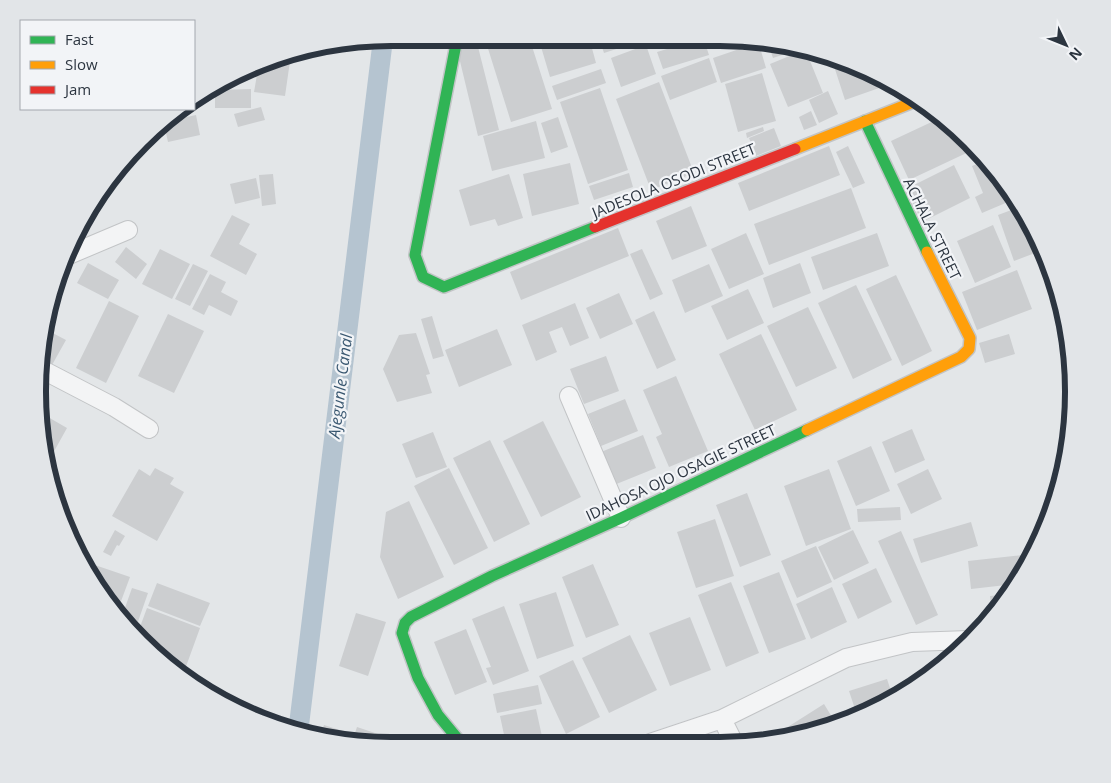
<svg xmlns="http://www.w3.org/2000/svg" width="1111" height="783" viewBox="0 0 1111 783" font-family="'Open Sans',sans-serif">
<rect width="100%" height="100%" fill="#e3e6e8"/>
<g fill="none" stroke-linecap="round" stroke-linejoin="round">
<path stroke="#b5c4d0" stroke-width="20" d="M298,733L383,39"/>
</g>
<path fill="#ccced0" d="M464,39H476L499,130L478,136L458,53Z
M485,39L530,40L552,109L511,122Z
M539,40L590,41L596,63L550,77Z
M600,41L638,42L604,53Z
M687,43H705L709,55L663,69L657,52Z
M754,44H759L766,68L721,83L713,58Z
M768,44H789L800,49L773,58Z
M646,45L656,74L621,87L611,58Z
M804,50L806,51L823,93L788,107L770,64Z
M291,54L285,96L254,92L258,69Z
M709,58L717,82L670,100L661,76Z
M832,60L879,78L882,87L845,100Z
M601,69L606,83L557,100L552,86Z
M762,73L776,121L738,132L725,84Z
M659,82L694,173L651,190L616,99Z
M600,88L628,170L588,184L560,102Z
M251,89V108H215V90Z
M828,91L838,114L819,123L809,100Z
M261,107L265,120L238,127L234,114Z
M811,111L817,125L804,130L799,117Z
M196,115L200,135L168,142L164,124L168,121Z
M558,117L568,147L551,153L541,123Z
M938,119L975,149L909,180L891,141Z
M536,121L545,158L492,171L483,136Z
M763,127L764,131L747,138L746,133Z
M774,128L781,146L756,156L749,138Z
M829,146L840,175L749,211L738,183Z
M848,146L865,183L853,188L836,152Z
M987,160L1015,199L982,213L975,197L983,193L972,166Z
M570,163L579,204L532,216L523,174Z
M954,165L970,198L922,222L906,189Z
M629,173L633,187L594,200L589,186Z
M273,174L276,204L262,206L259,175Z
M509,174L523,218L498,226L495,219L470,226L459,190Z
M256,178L260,198L235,204L230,184Z
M851,188L866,228L769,265L754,224Z
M691,206L707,246L672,260L656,221Z
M1019,207L1035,253L1014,261L998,215Z
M232,215L250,224L239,244L257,254L246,275L210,256Z
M993,225L1011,267L975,283L957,241Z
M618,228L629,256L521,300L510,272Z
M746,233L764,274L729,289L711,249Z
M877,233L889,266L823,290L811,257Z
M126,247L147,264L136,279L115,262Z
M160,249L190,264L172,299L142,284Z
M642,249L663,294L650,300L630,254Z
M88,263L119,280L108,299L77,283Z
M800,263L811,293L773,308L763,278Z
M193,264L208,271L190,306L175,299Z
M709,264L723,296L685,313L672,280Z
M1017,270L1032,309L977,330L962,292Z
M210,274L226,282L221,292L238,301L231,316L209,305L204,315L192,309Z
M896,275L932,351L902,366L866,289Z
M856,285L892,360L853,379L818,303Z
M748,289L764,323L727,340L711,306Z
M619,293L633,324L600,339L586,308Z
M109,301L139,316L106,383L76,368Z
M575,303L589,338L570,346L562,327L549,332L557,352L536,361L522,325Z
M808,307L837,368L796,387L767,326Z
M654,311L676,360L657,369L635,320Z
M168,314L204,331L174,393L138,376Z
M432,316L444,356L433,359L421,319Z
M45,329L66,340L52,365L41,359V345Z
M497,329L512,365L459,387L445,350Z
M416,333L430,374L426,375L432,393L397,402L383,369L399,335Z
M761,334L797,410L755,430L719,354Z
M1009,334L1015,354L985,363L979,343Z
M606,356L619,391L584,404L570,369Z
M676,376L708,451L669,467L656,437L662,434L643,390Z
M625,399L638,431L601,446L588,414Z
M41,413L67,428L52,455L44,451L41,438Z
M543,421L581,497L541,517L503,441Z
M912,429L925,460L895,473L882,442Z
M433,432L447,467L416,478L402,444Z
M643,435L656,468L614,485L601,452Z
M490,440L530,524L494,542L453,458Z
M871,446L890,491L856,506L837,461Z
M155,468L174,478L170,484L184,492L157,541L112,516L139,469L150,476Z
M449,468L488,548L454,565L414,486Z
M829,469L851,529L806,546L784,486Z
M928,469L942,499L911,514L897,484Z
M747,493L771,555L740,567L716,505Z
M409,501L444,577L398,599L380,557L386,512Z
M900,507L901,520L858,522L857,509Z
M715,519L734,576L696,588L677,532Z
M971,522L978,546L921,563L913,539Z
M115,530L125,536L119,546L117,545L111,556L103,552Z
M853,530L869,563L834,580L818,547Z
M901,531L938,615L916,625L878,541Z
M816,546L832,582L797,598L781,561Z
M1033,554L1015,584L971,589L968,561Z
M89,563L130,577L117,612L87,568Z
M593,564L619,625L586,638L562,577Z
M876,568L892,602L858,619L842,584Z
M779,572L806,639L769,653L743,586Z
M731,582L759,653L726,667L698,595Z
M157,583L210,603L200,626L148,606Z
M832,587L847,622L811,639L796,604Z
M132,588L148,593L134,633L121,619Z
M556,592L574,646L537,659L519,604Z
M1008,594L1001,607L992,616L990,596Z
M504,606L529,671L493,685L486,668L491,667L472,619Z
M147,608L200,628L184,672L171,667L137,635Z
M356,613L386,622L368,676L339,666Z
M690,617L711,670L670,686L649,633Z
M466,629L487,682L455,695L434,642Z
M630,635L657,690L609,713L582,658Z
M573,660L600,717L566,734L539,676Z
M887,679L893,697L876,709L857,715L849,691Z
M538,685L542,704L497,713L493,694Z
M824,704L835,722L764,742Z
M536,709L543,741L532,744H506L500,716Z
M324,725L349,733L346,741L320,737Z
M357,727L390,738L388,745H369L352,742Z"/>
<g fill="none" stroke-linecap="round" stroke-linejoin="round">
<defs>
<path id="street" d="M64,257L128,230
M41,369L114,407L149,429
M569,396L621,518
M722,719L734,743
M650,743L722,719L846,658L912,642L969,640"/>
<path id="fast" d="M457,39L415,255L423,277L444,287L595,227
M865,121L927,252
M462,744L438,715L418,678L402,633L405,623L411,617L492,576L621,518L807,430"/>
<path id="slow" d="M795,149L916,101
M807,430L961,357L969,349L970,338L927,252"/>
<path id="jam" d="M595,227L795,149"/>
</defs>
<use href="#street" stroke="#c2c4c6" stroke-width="20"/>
<use href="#fast" stroke="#c2c4c6" stroke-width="14"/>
<use href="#slow" stroke="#c2c4c6" stroke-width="14"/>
<use href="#jam" stroke="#c2c4c6" stroke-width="14"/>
<use href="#street" stroke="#f3f4f5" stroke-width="18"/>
<use href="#fast" stroke="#30b455" stroke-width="11"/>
<use href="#slow" stroke="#ff9f0a" stroke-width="11"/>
<use href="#jam" stroke="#e5322d" stroke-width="11"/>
</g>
<g text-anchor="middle" stroke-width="4.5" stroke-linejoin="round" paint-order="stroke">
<g font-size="15" fill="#2c3540" stroke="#f2f4f7">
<text transform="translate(674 181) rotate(-22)" y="5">JADESOLA OSODI STREET</text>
<text transform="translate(932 229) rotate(64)" y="5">ACHALA STREET</text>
<text transform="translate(681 473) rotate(-25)" y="5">IDAHOSA OJO OSAGIE STREET</text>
</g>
<g font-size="16" font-style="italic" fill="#395770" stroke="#f2f4f7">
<text transform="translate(340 386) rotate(-83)" y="6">Ajegunle Canal</text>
</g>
</g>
<path d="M0 0H1111V783H0ZM391 46H720A345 345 0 0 1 1065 391V392A345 345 0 0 1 720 737H391A345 345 0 0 1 46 392V391A345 345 0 0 1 391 46Z" fill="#e2e5e8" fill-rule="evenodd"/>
<path fill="none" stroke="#2c3540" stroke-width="6" d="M391 46H720A345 345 0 0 1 1065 391V392A345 345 0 0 1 720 737H391A345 345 0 0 1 46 392V391A345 345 0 0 1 391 46Z"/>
<rect x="20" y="20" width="175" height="90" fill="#f2f4f7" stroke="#a3a8ae"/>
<rect x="30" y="36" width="25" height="8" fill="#30b455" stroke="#a3a8ae"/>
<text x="65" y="45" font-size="15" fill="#2c3540">Fast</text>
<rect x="30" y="61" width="25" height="8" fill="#ff9f0a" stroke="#a3a8ae"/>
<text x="65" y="70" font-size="15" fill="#2c3540">Slow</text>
<rect x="30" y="86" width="25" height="8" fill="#e5322d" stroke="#a3a8ae"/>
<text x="65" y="95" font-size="15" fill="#2c3540">Jam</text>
<g transform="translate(1066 45) rotate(133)" stroke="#f2f4f7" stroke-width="4" paint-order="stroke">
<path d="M0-4L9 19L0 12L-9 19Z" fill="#2c3540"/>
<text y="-8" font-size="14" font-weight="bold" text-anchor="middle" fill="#2c3540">N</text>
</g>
</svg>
